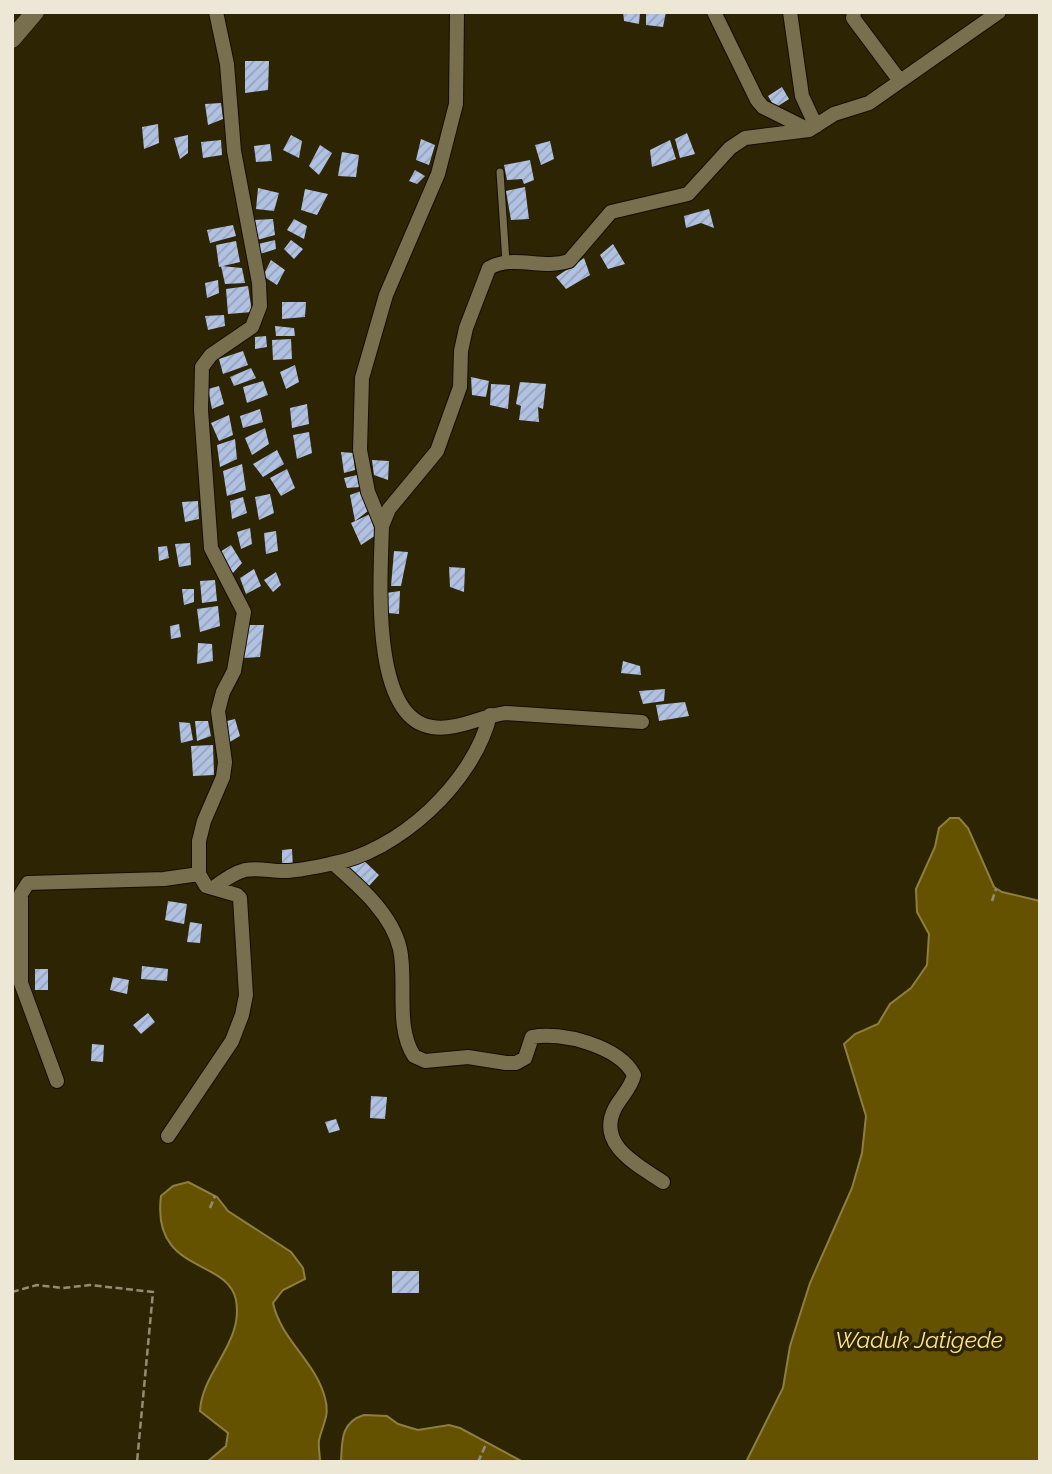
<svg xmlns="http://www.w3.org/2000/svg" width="1052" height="1474" viewBox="0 0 1052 1474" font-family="Raleway,sans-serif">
<defs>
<pattern id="building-hatch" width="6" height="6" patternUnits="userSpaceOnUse" patternTransform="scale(1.75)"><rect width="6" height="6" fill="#b1c1e2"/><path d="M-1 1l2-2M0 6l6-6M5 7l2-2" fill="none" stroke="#96a2ba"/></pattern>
</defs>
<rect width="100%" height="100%" fill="#2c2403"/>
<path fill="#645200" stroke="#8d7f40" stroke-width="2" d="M950,818H959L968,828L994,887L1002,892L1040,901V1462H746L783,1388L790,1346L810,1283L852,1188L862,1153L866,1116L844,1044L855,1034L878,1024L890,1004L911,988L927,965L929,934L917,912L916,889L935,847L939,828Z
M188,1182L217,1197L228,1211L291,1252L303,1268L305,1279L283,1290L273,1303C281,1340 316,1362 325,1398C330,1416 323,1423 319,1440C318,1446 320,1455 320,1462H207L226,1446L228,1433L200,1411C202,1371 244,1343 236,1300C228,1258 151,1274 161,1196L173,1186Z
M364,1415L387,1416L398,1424L418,1430L449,1425L460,1428L523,1462H341C342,1440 341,1422 364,1415Z"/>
<path fill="url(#building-hatch)" d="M623,12H640L639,24L624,21Z
M646,12H666L663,27L646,25Z
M245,61H269L268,90L245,93Z
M782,87L789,99L775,108L768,96Z
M221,103L223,119L208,125L205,104Z
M158,124L159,143L144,149L142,127Z
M687,133L695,154L680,158L675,139Z
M188,135V153L180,159L174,138Z
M291,135L302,141L299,158L283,150Z
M421,139L435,145L429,165L416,160Z
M221,140L222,155L203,158L201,142Z
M670,140L676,159L652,167L650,150Z
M550,141L554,159L541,165L535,145Z
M270,144L272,161L256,162L254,146Z
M320,145L332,153L319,175L309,166Z
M342,152L359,155L356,177L338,176Z
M530,160L534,180L524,184L522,179L507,180L504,165Z
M415,170L425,176L417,184L409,181Z
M525,187L529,219L511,220L506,191Z
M258,188L279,193L274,211L256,209Z
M305,189L328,194L317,215L301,210Z
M709,209L714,228L701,223L686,228L684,216Z
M273,219L275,235L257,240L253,220Z
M294,219L307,226L304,239L287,230Z
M233,225L236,236L210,243L207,230Z
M275,240L276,249L260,254L258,244Z
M291,240L303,249L294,259L284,249Z
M236,241L240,262L219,267L216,245Z
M613,244L625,264L608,269L600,255Z
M584,258L590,275L566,289L556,277Z
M271,260L285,270L277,285L263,276Z
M221,266L242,268L245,283L225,284Z
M218,280L219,293L207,298L205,283Z
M248,286L252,312L228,314L226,289Z
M282,302H306L305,317L282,319Z
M224,315L225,326L208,330L205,316Z
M275,326L294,328L295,336H276Z
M266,336L267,347L255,349V337Z
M291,339L292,359L273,360L272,340Z
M243,351L248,365L223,374L219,359Z
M295,365L299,382L286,389L280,372Z
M251,368L256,378L234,386L230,377Z
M471,377L489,381L486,397L472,395Z
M263,381L268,395L247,403L243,387Z
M520,382L546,384L543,409L538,407L539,422L519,420L521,406L516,404Z
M491,384L510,385L508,409L490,405Z
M219,386L224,404L212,409L208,389Z
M307,404L309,424L292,428L290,408Z
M260,409L263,422L243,428L240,416Z
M229,415L233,435L219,441L211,423Z
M265,428L269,444L252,455L245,438Z
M309,432L312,453L297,459L293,435Z
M235,439L237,459L220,467L217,445Z
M277,450L284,464L263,477L253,464Z
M341,452L353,453L355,470L344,473Z
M372,460L389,461L388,480L374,475Z
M242,464L246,490L227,496L223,471Z
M287,469L295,488L281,496L270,478Z
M357,475L360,487L347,488L344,478Z
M361,491L368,511L355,521L350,495Z
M270,494L274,513L259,520L255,497Z
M243,497L247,513L232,519L230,501Z
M198,501L199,519L185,522L182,502Z
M370,514L376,535L361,545L351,523Z
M250,528L252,544L241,549L237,532Z
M276,531L278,551L266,554L264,533Z
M190,543L191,565L179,567L175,544Z
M231,545L242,563L232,574L220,552Z
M167,546L169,558L159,561L158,547Z
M394,551L408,552L401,586H391Z
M449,567L465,568L464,592L450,587Z
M254,569L261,586L246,594L240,578Z
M276,572L281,585L273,592L264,580Z
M215,580L217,601L202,603L200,581Z
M182,589H194V602L184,605Z
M400,591L399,614L388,613L386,593Z
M218,606L220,626L200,632L197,609Z
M179,624L181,637L171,639L170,626Z
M249,625H264L260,657L243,658Z
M198,643L212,644L213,661L197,664Z
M623,661L640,666L641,675L621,673Z
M665,689L664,701L643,704L639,691Z
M685,702L689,716L659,721L656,705Z
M235,719L240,736L228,743L223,722Z
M195,721H208L211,736L197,741Z
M179,722L190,723L193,740L181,743Z
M213,745L214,775L193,776L191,746Z
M292,849L293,868H282V850Z
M360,857L379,875L368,887L349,868Z
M168,901L187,904L184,924L165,920Z
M190,922L202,924L200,943L187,942Z
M142,966L168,969L167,981L141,979Z
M35,969H48V990H35Z
M113,977L129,980L127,994L110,990Z
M148,1013L155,1022L141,1034L133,1025Z
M92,1044L104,1045L103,1062L91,1061Z
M371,1096L387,1097L385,1119L370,1118Z
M336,1119L340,1130L329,1133L325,1122Z
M392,1271H419V1293H392Z"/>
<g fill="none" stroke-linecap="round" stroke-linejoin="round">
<defs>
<path id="service" d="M500,172L506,262"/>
<path id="minor" d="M714,12L757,100L763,107L809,130
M790,12L802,96L816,126
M854,12L853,18L900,81
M382,526L368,492L360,450L362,378L386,295L438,174L456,104L457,12
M642,722L506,713C481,716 457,731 432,727C369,718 381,572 382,526L389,509L437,451L460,387L461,351L466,328L489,268C513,254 543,270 569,261L611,212L688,194L730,148L745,138L809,130L834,114L869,103L999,12
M334,864C359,886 392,914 400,949C407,982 395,1027 414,1056L425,1061L468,1057L506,1063H516L525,1058L532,1037C561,1031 619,1046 634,1075C631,1088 621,1097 615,1108C596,1145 638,1165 663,1182
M213,888C223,881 233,873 245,870C259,867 274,872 288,871C302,870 316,867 330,864C398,853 474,782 490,715
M57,1081L21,983V894L28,883L164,879L199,874
M168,1136L232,1041L242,1015L246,995L240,898L237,895L206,886L199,874V841L204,821L223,777L225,762L218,711L223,692L234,671L244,612L211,548L201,410L202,367L211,355L252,327L260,306L259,283L234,151L227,64L216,12"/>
<path id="tertiary" d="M12,39L35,12"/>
</defs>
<use href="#service" stroke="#130d00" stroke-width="9"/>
<use href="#minor" stroke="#130d00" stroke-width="16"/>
<use href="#tertiary" stroke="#130d00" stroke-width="19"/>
<path stroke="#938d74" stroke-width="2.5" stroke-dasharray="7 3.5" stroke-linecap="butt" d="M992,901L996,889
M210,1208L215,1196
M12,1292L37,1285L63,1288L90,1285L153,1292L137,1462
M478,1462L487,1442"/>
<use href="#service" stroke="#786f4e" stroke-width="7"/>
<use href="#minor" stroke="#786f4e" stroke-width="14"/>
<use href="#tertiary" stroke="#786f4e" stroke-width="18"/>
</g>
<g text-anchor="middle" stroke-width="7" stroke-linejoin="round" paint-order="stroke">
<g font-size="23" font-style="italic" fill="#fce487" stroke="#2c2403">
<text x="919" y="1348">Waduk Jatigede</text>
</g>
</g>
<rect width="1052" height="1474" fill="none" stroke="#ede8d6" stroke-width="28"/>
</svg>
